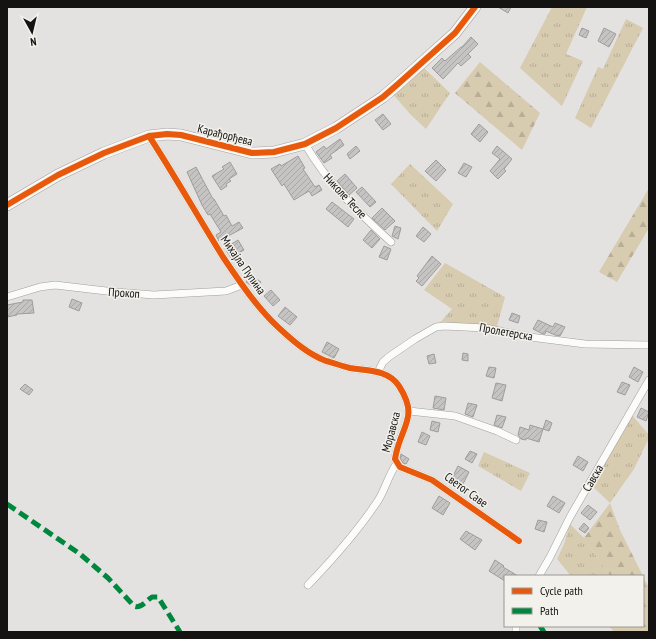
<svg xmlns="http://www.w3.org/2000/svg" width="656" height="639" viewBox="0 0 656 639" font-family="'PT Sans Narrow',sans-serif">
<defs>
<pattern id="grass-tufts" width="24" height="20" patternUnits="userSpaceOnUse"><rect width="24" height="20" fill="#d7cbb0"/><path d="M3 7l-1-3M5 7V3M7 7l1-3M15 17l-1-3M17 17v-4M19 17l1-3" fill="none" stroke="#b8ad96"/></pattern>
<pattern id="forest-firs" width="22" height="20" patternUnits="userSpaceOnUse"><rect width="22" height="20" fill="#d7cbb0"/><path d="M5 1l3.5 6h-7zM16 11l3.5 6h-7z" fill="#b8ad96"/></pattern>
<pattern id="building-hatch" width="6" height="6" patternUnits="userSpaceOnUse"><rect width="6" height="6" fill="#c6c4c3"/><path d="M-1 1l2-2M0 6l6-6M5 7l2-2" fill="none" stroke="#a9a8a6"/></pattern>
</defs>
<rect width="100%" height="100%" fill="#e4e2e0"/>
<path fill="url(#grass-tufts)" d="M552,7H587L566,54L583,61L562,106L520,68Z
M626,19L643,28L591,128L575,118L598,67L603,69Z
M420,64L450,93L426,129L411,115L390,91Z
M410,164L453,204L437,231L391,184Z
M445,263L505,297L496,330L436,327L452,309L424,290Z
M632,415L649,435V438L634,469L610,503L591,485Z
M484,452L530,473L521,491L478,466Z
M570,524L584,538L610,576H571L557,559L564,544Z
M609,626H641L645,632H614Z"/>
<path fill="url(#forest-firs)" d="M480,62L540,113L522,150L455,93Z
M649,188V228L617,282L599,272Z
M610,503L620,530L643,576H610L584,538Z
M643,577L649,587V632H645L641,626H643Z"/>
<path fill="url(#building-hatch)" stroke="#9f9d9b" d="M498,7H511L508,13Z
M582,28L589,31L586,38L579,35Z
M604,28L616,34L609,47L598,41Z
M471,37L478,44L468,54L471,57L461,66L458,63L443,79L432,68L442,58L445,61L461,47H462Z
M383,114L391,124L383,130L375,120Z
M479,124L488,132L480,142L471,134Z
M340,139L344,145L330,155L332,158L324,163L316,152L324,146L326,149Z
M356,146L360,151L350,159L347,154Z
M497,146L512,159L504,169L506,171L498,179L490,171L500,159L492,153Z
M298,156L305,168L303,169L315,187L319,185L322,190L312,196L309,191L294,200L284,184L282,186L271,169L280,164L281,166Z
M436,160L446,170L436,181L425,171Z
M230,162L237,174L229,179L231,181L226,184L227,186L221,190L212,176L224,169L222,167Z
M464,163L472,167L466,177L458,173Z
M196,167L213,199H214L224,216L226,215L232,226L239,222L243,228L219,241L216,235L221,232L210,214L208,215L202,205L187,172Z
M345,174L357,188L349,195L337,181Z
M362,187L376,202L370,207L356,192Z
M332,202L354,219L348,227L326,209Z
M382,208L395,221L385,230L372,218Z
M395,226L401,228L398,239L392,236Z
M423,227L431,234L424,242L416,236Z
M371,230L380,239L372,248L363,240Z
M238,240L244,250L231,258L225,248Z
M384,246L391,249L387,260L379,257Z
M432,256L441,264L422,286L416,281L419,278L417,276Z
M251,275L261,282L256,289L246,282Z
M271,290L280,300L273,306L264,296Z
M72,299L82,303L79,311L69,307Z
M23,300H32L34,313L17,314V315L7,317V305L23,302Z
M285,307L297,317L290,325L278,316Z
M512,313L520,316L518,323L509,320Z
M538,320L553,327L555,323L565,327L560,336L555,335L546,331L545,334H543L533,329Z
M327,342L339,349L334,358L322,352Z
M463,353L468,354V361L462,360Z
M434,354L436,363L429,364L427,356Z
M489,367L496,368L494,378L486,376Z
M634,367L643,372L638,382L629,377Z
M622,382L630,385L625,395L617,392Z
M496,383L506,385L502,401L492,398Z
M25,384L33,390L29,395L20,389Z
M435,396L446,398L444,410L433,408Z
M468,403L477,405L473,417L465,414Z
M641,408L649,412L646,421L637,417Z
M497,415L506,417L502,428L494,425Z
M546,420L552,423L549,431L543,429Z
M432,421L440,423L438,432L430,430Z
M530,425L543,429L539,442L526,438V440L521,439L518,435L520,427L529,430Z
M422,432L430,436L426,445L418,442Z
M470,451L477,454L472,463L465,459Z
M401,454L409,459L406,464L403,463L400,458Z
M578,456L588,462L583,471L573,465Z
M458,466L469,472L461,488L450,482Z
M439,496L450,503L443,515L432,508Z
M553,496L565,503L559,513L547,506Z
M588,505L597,512L590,520L581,513Z
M538,520L547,522L544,532L535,529Z
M584,523L589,528L585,533L579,529Z
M466,531L482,540L475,550L460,539Z
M495,560L504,566L503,567L518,576H505V581L489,571Z"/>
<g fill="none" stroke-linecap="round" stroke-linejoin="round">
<defs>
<path id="street" d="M149,136C175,176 198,217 223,257C240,282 257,308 279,328C293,341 308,354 326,361C334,363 342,366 350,368C366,371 388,369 399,386C419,417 402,425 396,454L395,459L400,467L432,480L519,541
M305,144C328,184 358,212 391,242
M7,297L40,287L55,285L115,292L154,295L226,291L242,285
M378,372L383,362L390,356L415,339L436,327L444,326L485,328L530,337L585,344L649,345
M409,411L455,416L497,431L516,440
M539,576L550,557L570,517L649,380
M308,585C333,559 359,530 379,499C386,487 389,474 397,463
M516,632V626"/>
<path id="secondary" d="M7,205L58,175L104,153L149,136L167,134L181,135L252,153L274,152L305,144L336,128L383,97L398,84L455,33L475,7"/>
</defs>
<use href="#street" stroke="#a1a09e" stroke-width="8"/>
<use href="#secondary" stroke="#a1a09e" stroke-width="12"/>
<use href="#street" stroke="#fbfbfa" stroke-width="7"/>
<use href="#secondary" stroke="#fbfbfa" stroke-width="11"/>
<path stroke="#00873e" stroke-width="5" stroke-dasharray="10 5" stroke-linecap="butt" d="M7,504L80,554L108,578L134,606C141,609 146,601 152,597H158L180,632
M540,626L544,632"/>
<defs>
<path id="cycleway" d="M149,136C175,176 198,217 223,257C240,282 257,308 279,328C293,341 308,354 326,361C334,363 342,366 350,368C366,371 388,369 399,386C419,417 402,425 396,454L395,459L400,467L432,480L519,541
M7,205L58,175L104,153L149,136L167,134L181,135L252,153L274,152L305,144L336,128L383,97L398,84L455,33L475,7"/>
</defs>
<use href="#cycleway" stroke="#f3f1eb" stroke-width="8"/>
<use href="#cycleway" stroke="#e8590c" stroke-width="6"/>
</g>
<g text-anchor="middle" stroke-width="3" stroke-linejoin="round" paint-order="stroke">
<g font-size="12" fill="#141311" stroke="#f3f1eb">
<text transform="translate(225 135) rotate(14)" y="4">Карађорђева</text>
<text transform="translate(345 196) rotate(47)" y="4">Николе Тесле</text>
<text transform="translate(243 265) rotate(55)" y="4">Михајла Пупина</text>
<text transform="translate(124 293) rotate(4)" y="4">Прокоп</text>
<text transform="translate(506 332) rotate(10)" y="4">Пролетерска</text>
<text transform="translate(391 432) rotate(-75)" y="4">Моравска</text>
<text transform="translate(593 478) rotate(-60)" y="4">Савска</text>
<text transform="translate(466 490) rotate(36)" y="4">Светог Саве</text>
</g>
</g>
<rect width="656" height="639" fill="none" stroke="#141311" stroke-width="16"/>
<rect x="504" y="575" width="140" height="52" fill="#f3f1eb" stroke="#9a9894"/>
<rect x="512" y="588" width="20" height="6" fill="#e8590c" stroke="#9a9894"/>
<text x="540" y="595" font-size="12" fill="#141311">Cycle path</text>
<rect x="512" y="608" width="20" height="6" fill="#00873e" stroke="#9a9894"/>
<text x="540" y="615" font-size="12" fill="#141311">Path</text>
<g transform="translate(32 32) rotate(172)" stroke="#f3f1eb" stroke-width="3" paint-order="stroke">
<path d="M0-3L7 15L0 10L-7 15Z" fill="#141311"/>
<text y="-6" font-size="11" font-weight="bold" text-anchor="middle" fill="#141311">N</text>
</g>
</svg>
